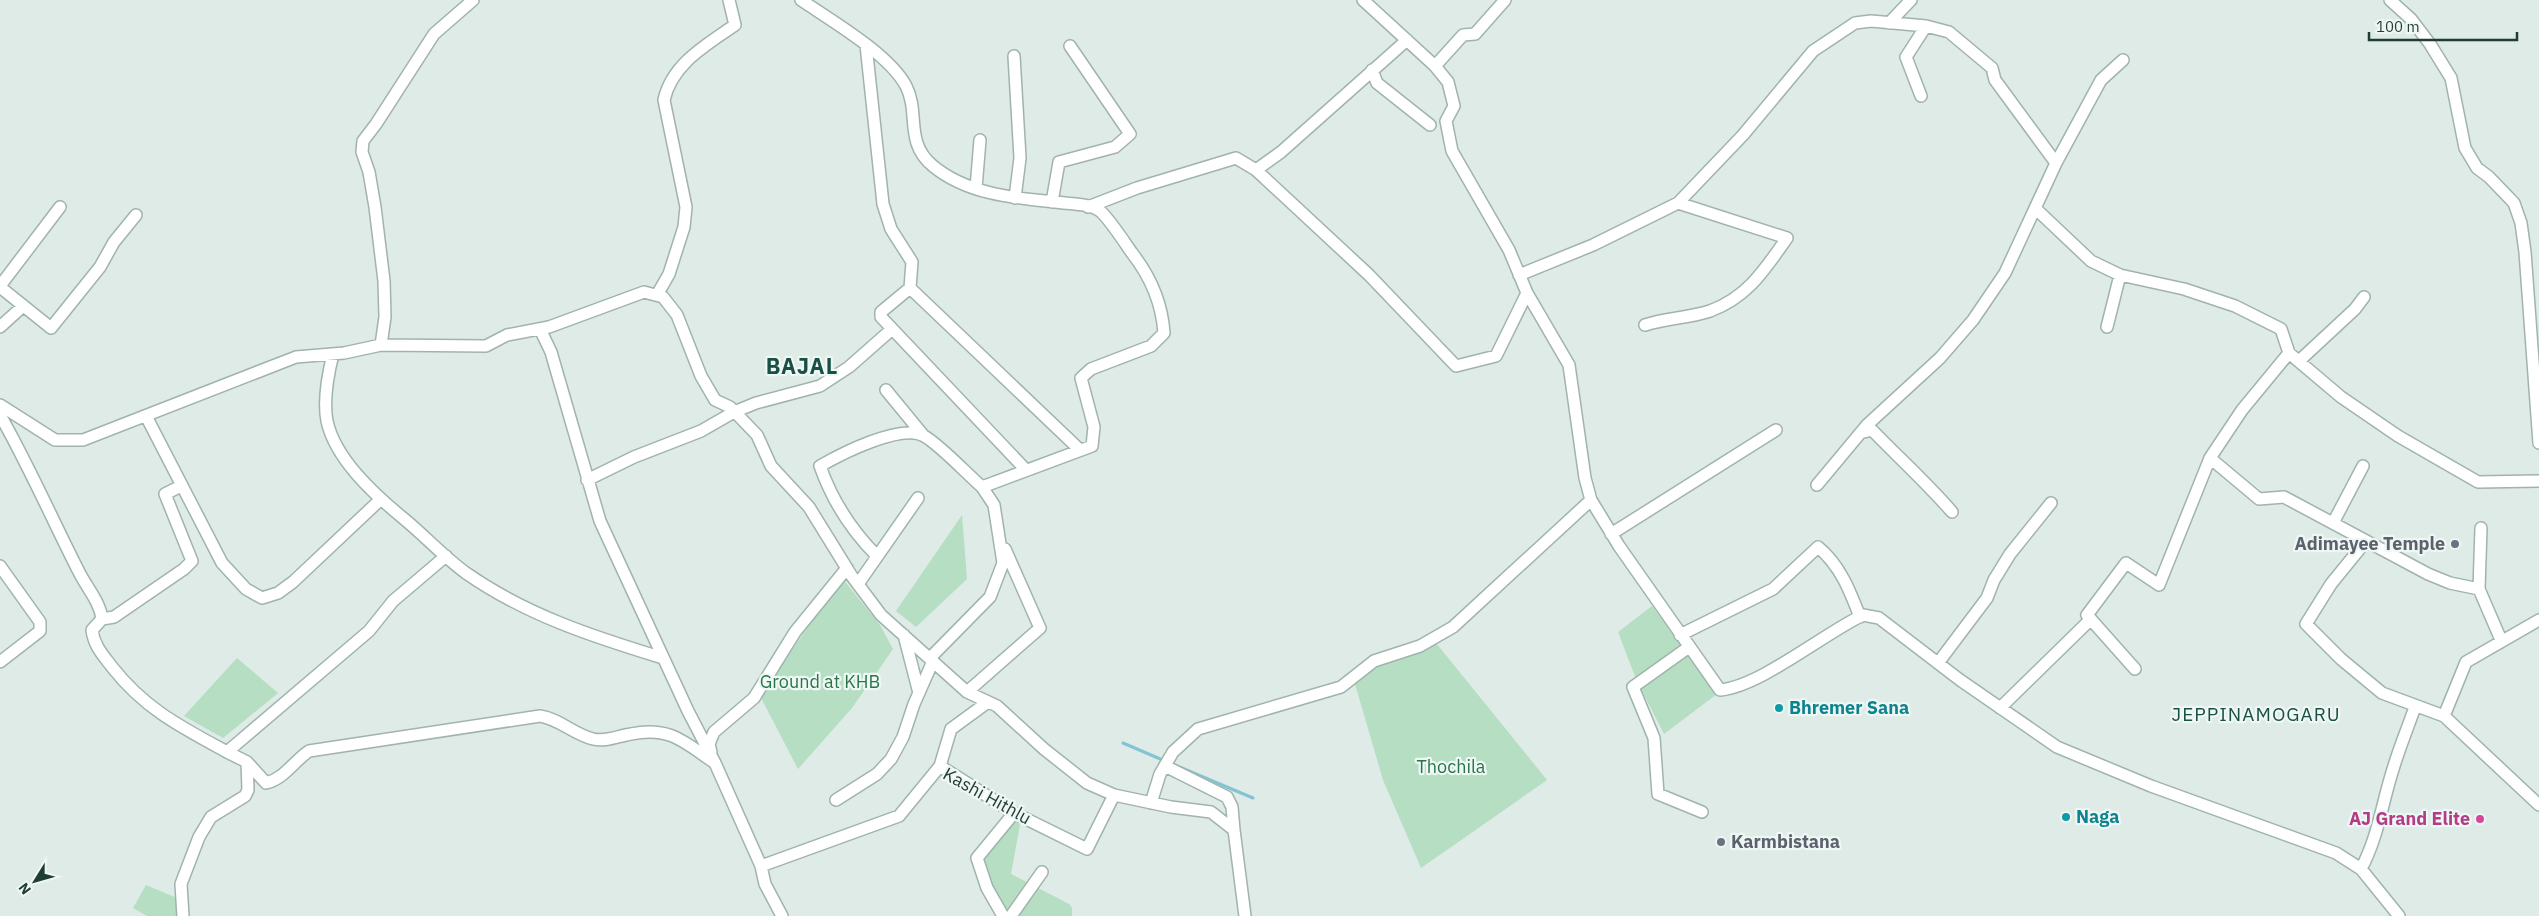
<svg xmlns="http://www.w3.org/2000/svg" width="2539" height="916" viewBox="0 0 2539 916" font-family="'IBM Plex Sans',sans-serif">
<rect width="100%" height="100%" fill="#deebe6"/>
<path fill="#b5dec3" d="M962,515L967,579L916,627L896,611Z
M842,578L880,625L893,649L852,708L798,769L760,696Z
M1652,606L1717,694L1664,734L1636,679L1618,632Z
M1436,643L1547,780L1421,868L1383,780L1355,684L1369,670Z
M237,658L278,693L223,738L184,716Z
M1015,815L1021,819L1011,874L1069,904L1072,908V916H1008L981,864Z
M146,885L177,898L180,916H147L133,908Z"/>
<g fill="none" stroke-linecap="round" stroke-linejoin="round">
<path stroke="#82c3d4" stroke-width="3" d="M1123,743L1165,761
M1177,766L1253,798"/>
<defs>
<path id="minor" d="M801,0C832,21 889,54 906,86C920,113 904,142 933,166C967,194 1013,198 1055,202C1069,204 1088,203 1100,211C1108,217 1125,243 1132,253C1150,276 1162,304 1164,333L1151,346L1091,369L1081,378L1094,427L1092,446L982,487L994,505L1003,563L990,597L930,658
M1363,0L1435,66L1448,82L1454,106L1446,121L1452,151L1509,250L1527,293L1569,365L1585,478L1591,500L1619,546L1720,690C1761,686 1823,634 1863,615L1879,618L1960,680L2057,747L2151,786L2336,853L2361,869L2399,916
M2390,0L2411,19L2430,44L2451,78L2465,148L2477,168L2489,177L2514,203L2521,223L2525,252L2539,443
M1889,23L1911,0
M866,45L883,204L891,229L912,262L910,288L881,312V317L1026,470
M1014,56L1020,158L1015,198
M1435,66L1463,35L1475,34L1505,0
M1372,70L1377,83L1430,125
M1921,96L1906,57L1926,26
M1256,170L1369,275L1456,366L1496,356L1527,293
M976,188L980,140
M1052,202L1059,162L1115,147L1130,134L1070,46
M1088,207L1137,188L1236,158L1256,170L1281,152L1407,40
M2036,209L2091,261L2120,275L2184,289L2235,306L2281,329L2289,353L2341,397L2398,436L2478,482L2539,481
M1519,275L1593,245L1678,203L1743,135L1813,51L1855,23L1871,21L1926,26L1949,32L1992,68L1995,80L2056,163
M0,286L60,207
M0,287L51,328L100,267L114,242L136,215
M910,288L1080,450
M657,295L669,274L684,227L686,207L664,100C672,64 706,45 735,25L729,0
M1645,325C1666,318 1689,318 1710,311C1748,297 1765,269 1787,238L1678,203
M0,327L22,307
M2107,327L2120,275
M540,329L551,352L600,521L688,711L715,763L761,866L765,884L782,916
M381,345L385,317L384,281L375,207L369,172L362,152L363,141L376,124L434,34L473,0
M333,354C328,374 323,400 327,421C335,459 375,495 403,518C425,536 444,557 466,573C526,615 594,637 663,658
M2299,361L2355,309L2364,297
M886,390L923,435
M0,405L55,440H83L296,357L344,353L381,345L486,346L507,335L549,327L644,292L663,297L677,315L701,376L715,400L730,407L757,435L771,466L809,507L851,575L881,615L967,692L997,706L1044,749L1087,783L1114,795L1171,807L1211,812L1234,830L1245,916
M0,415C29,466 52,519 79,572C87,588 100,602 102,619L92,630C94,646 103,655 112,667C145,709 181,727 227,752
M146,416L222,563L246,589L262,598L278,593L293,582L381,499
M1860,433L1872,430C1899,458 1927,483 1952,512
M2210,458L2259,499L2284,497L2428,574L2450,583L2479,589
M587,480L634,457L701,431L734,412L756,403L820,386L849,367L891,330
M1817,485L1867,425L1940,358L1973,320L2005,273L2056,163L2101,80L2123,60
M2333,523L2363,466
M2481,528L2479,589L2501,640
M1611,534L1776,430
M2366,541L2331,584L2306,624L2341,659L2382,693L2444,716L2539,805
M446,556L393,601L369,631L227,752L247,762L266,783C284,779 294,761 309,751L540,716C560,719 573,734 593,739C606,742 618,736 631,734C670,726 684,742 715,763
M877,556C851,530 832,500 820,466C841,454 901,423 924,436C939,444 967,474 982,487
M0,566L40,622V631L0,662
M858,584L918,498
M102,619L114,617L184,569L192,561L165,494L181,486
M904,635L919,693
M1680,635L1773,589L1818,547C1840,565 1850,591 1860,617
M1689,647L1633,687L1654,738L1658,794L1702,812
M1938,663L1987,598L1994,580L2010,554L2051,503
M2135,669L2087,615L2126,563L2159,585L2210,458L2242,410L2289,353
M967,692L1040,628L1005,549
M2000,708L2091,619
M2444,716L2466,662L2539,620
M711,752L709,744L714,732L754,698L795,632L847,568
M940,766L951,729L988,702
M1165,766L1227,797L1232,807L1234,830
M836,800L877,774L891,759L903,737L914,704L933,661
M1151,803L1160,774L1173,752L1198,729L1341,687L1374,661L1420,646L1453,627L1591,500
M761,866L899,816L940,766L1014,813L1087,849L1114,795
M2361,869C2379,835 2382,802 2394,766C2400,746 2408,727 2415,707
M183,916L181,884L199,837L211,817L245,796L248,790L247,762
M1003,916L987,888L977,858L1014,813
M1011,916L1042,872"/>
</defs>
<use href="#minor" stroke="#a1b3ad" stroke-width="14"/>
<use href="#minor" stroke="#fff" stroke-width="11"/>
</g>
<g fill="#6b7280" stroke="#eff7f4" stroke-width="2">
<circle cx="2455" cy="544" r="5"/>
<circle cx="1721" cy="842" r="5"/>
</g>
<g fill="#0f9aa8" stroke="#eff7f4" stroke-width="2">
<circle cx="1779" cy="708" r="5"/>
<circle cx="2066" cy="817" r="5"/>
</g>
<circle fill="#d1479c" stroke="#eff7f4" stroke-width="2" cx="2480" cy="819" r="5"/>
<g text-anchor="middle" stroke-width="4.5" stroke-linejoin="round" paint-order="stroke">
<g font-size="18" font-weight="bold" fill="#5b616d" stroke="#eff7f4" text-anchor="end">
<text x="2445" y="550">Adimayee Temple</text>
<text x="1731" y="848" text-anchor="start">Karmbistana</text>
</g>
<g font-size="18" fill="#277549" stroke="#eff7f4">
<text x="820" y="688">Ground at KHB</text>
<text x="1451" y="773">Thochila</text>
</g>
<g font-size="18" font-weight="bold" fill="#0d838f" stroke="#eff7f4" text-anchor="start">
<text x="1789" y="714">Bhremer Sana</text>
<text x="2076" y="823">Naga</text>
</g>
<g font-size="18" fill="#1f3c35" stroke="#eff7f4">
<text transform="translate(987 796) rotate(29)" y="6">Kashi Hithlu</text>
</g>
<g font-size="18" font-weight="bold" fill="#b23c85" stroke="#eff7f4" text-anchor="end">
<text x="2470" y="825">AJ Grand Elite</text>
</g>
<g font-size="19" letter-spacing="1" fill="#1a4f45" stroke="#eff7f4">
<text x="2256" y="721">JEPPINAMOGARU</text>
</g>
<g font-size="22" font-weight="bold" letter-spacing="1" fill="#1a4f45" stroke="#eff7f4">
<text x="802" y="374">BAJAL</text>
</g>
</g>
<g transform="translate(35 881) rotate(233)" stroke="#eff7f4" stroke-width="4" paint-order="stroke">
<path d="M0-4L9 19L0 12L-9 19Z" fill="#1f3c35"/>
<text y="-8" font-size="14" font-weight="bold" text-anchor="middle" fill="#1f3c35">N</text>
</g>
<path d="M2369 32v8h148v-8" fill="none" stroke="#1f3c35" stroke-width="2.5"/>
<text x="2376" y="32" font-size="15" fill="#1f3c35" stroke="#eff7f4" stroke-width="4" paint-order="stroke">100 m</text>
</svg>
